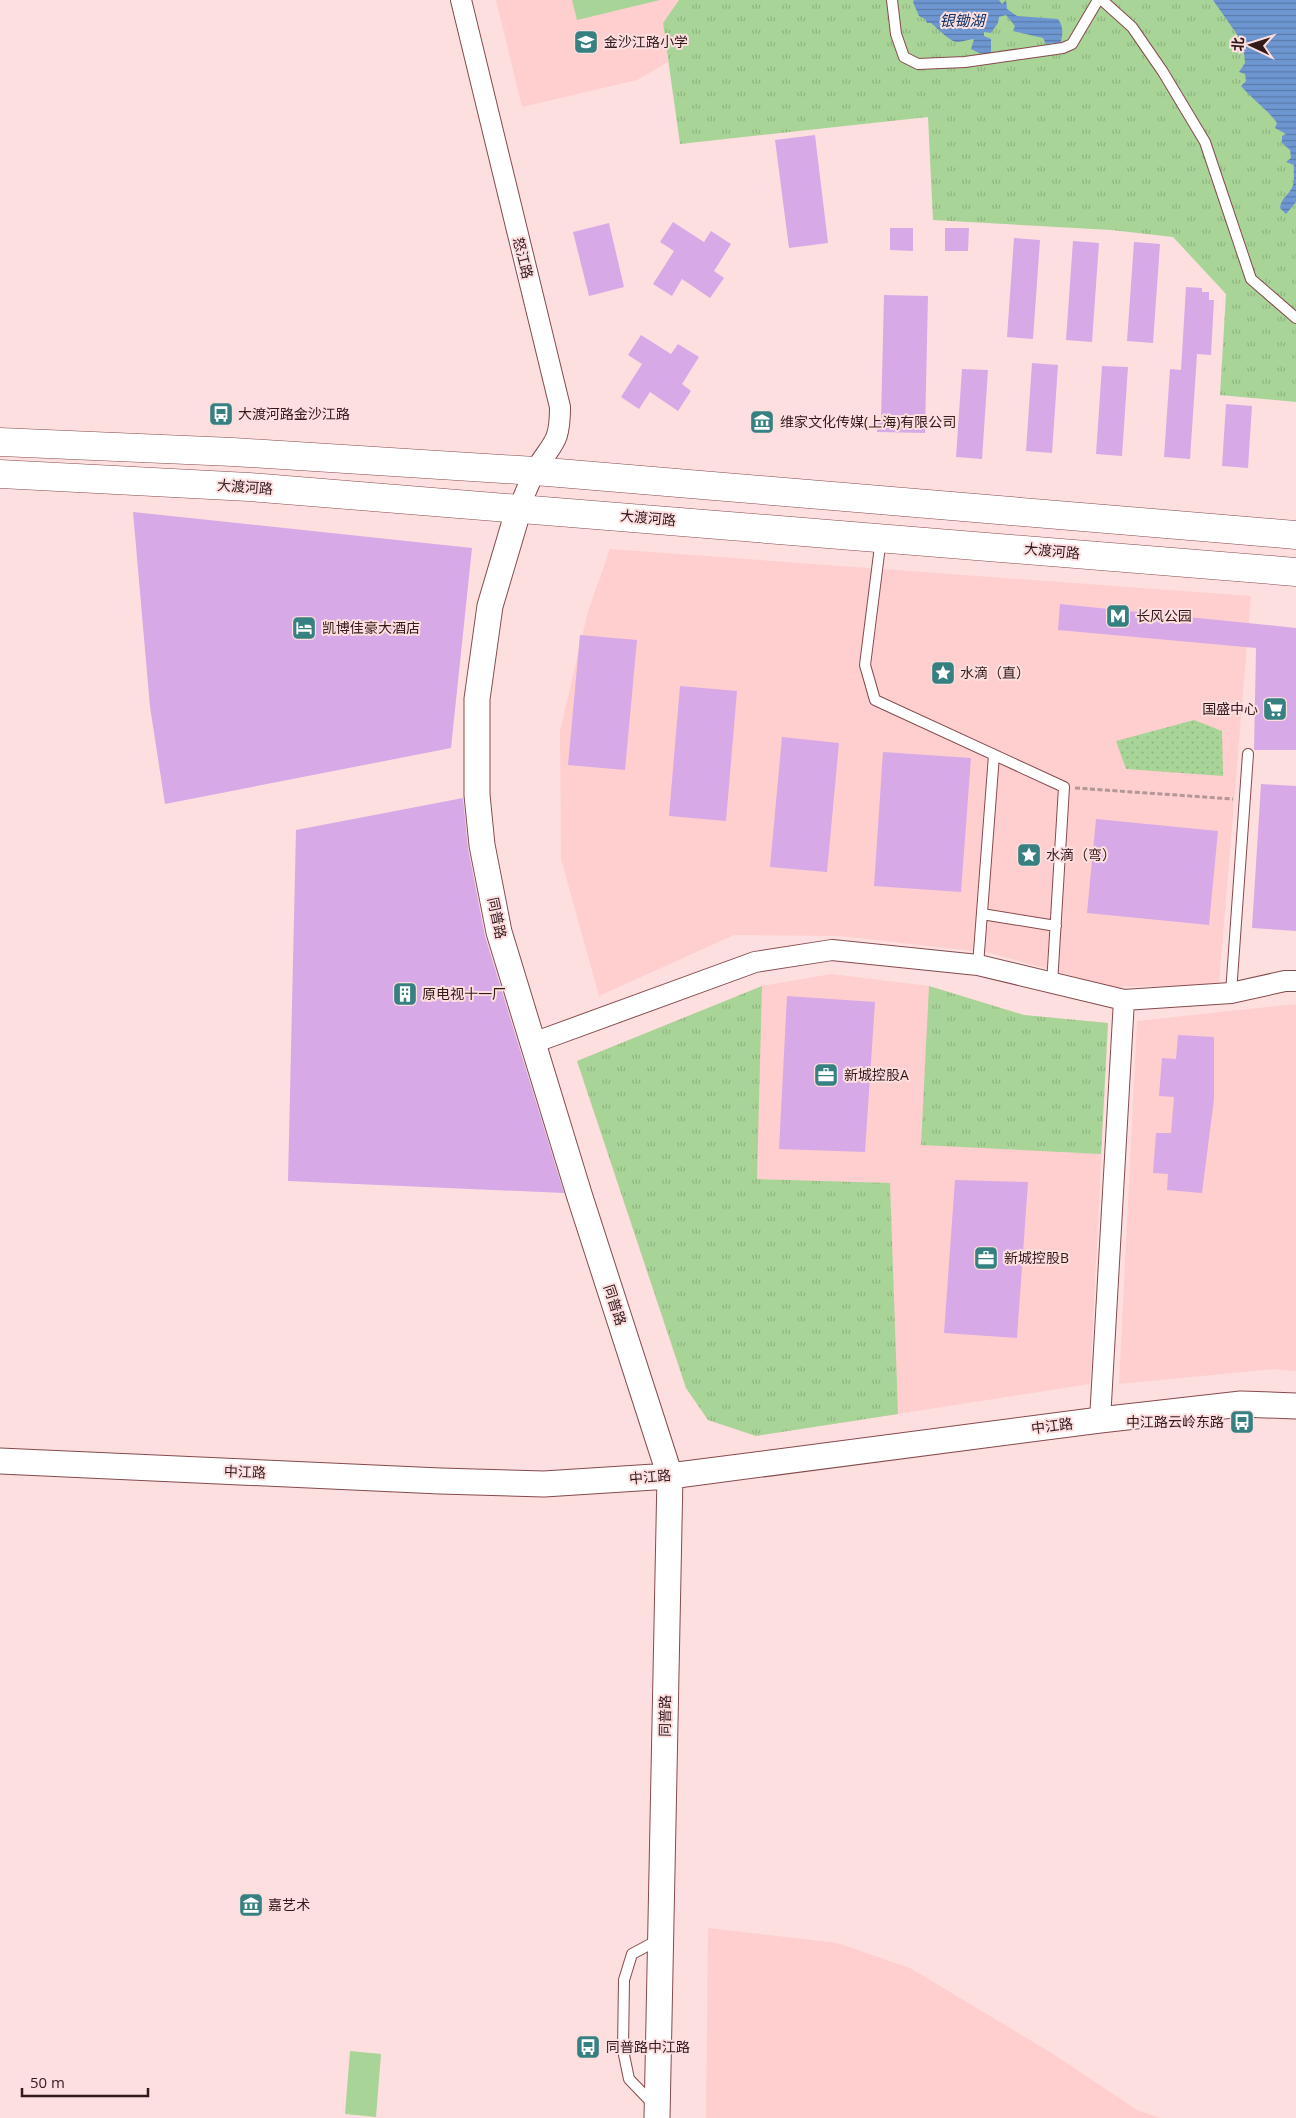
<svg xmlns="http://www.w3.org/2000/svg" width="1296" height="2118" viewBox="0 0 1296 2118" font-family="'Open Sans','Noto Sans SC',sans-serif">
<defs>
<pattern id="grass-dots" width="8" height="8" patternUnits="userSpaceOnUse" patternTransform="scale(1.25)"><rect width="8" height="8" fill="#a8d497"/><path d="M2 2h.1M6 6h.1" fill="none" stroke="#91b582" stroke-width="1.8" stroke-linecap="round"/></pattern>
<pattern id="park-tufts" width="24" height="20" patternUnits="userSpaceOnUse" patternTransform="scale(1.25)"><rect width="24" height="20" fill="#a8d497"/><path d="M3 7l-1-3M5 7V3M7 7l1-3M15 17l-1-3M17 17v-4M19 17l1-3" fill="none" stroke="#91b582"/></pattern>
<pattern id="water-rules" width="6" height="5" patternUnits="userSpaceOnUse" patternTransform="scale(1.25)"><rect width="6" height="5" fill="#6e97d2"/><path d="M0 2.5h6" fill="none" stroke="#5b7aaa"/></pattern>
</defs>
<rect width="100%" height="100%" fill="#fddfdf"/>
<path fill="#ffcfcf" d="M496,0H679L663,23L668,62L637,80L522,107Z
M610,549L1251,596L1219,985L1112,987L990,953L839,936L734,935L599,996L561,859L560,731L588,611Z
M831,974L929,986L1024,1015L1108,1023L1090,1384L756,1436L708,1420L686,1388L577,1061L762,986Z
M1296,1004V1371L1274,1369L1119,1384L1137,1021Z
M708,1928L837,1943L910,1968L1050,2052L1137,2110L1160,2118H706Z"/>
<path fill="url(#grass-dots)" d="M1194,720L1222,731L1223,776L1126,769L1116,741Z"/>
<path fill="url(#park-tufts)" d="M679,0H1296V402L1220,395L1226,294L1173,237L1111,230L933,220L928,117L680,144L663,23Z
M762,986L757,1179L890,1183L898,1414L756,1436L708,1420L686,1388L577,1061Z
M929,986L1024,1015L1108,1023L1101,1154L921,1145Z"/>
<path fill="#a8d497" d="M572,0H660L577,20Z
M350,2051L381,2054L376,2117L345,2114Z"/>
<path fill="url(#water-rules)" d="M914,0H999L1002,4L1006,0L1007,9L1017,16L1058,19C1064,27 1063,35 1060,45L1053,43L1046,44L1043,38L1013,31L1015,26L1006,15L999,17L998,23L991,33L984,32V36L991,39V55L979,53L971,49L974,39C969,39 963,42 958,42C951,43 937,28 931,23H927L925,19L919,16L913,2Z
M1213,0H1296V202L1286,214L1280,208C1281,197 1290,195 1293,185C1295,178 1293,172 1294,165L1286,162L1291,158L1290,150L1282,143V136L1286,134L1275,128L1277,123C1266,108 1252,99 1241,86L1246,81L1245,74L1239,72L1245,63L1243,43Z"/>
<path fill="#d8a9e7" d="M815,135L828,243L789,248L775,140Z
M673,222L704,242L711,231L731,244L714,271L724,278L710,298L682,279L672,296L653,284L674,251L660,242Z
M609,223L624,287L589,296L573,232Z
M890,228H913V251L890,250Z
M945,228H969L968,251H945Z
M1014,238L1040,240L1033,339L1007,337Z
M1073,241L1099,243L1092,342L1066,340Z
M1134,242L1160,244L1153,343L1127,341Z
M1186,287L1202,288V292H1209V300H1214L1211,355L1197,354L1190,459L1164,457L1170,369L1181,370Z
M884,295L928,296L925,433L877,432L878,419H881Z
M641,335L671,354L678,344L699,357L682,384L691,391L678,411L650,392L639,409L621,397L642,364L628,355Z
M1032,363L1058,365L1052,453L1026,451Z
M1102,366L1128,367L1122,456L1096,454Z
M962,369L988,370L982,459L956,457Z
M1226,404L1252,406L1248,468L1222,466Z
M133,512L472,548L451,748L165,804L150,707Z
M1060,604L1296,628V750H1254L1256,648L1058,630Z
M580,635L637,640L625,770L568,765Z
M680,686L737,691L726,821L669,816Z
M782,737L839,743L827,872L770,867Z
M883,752L971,758L961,892L874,886Z
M1261,784L1296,786V931L1252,928Z
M463,798L468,848L485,936L564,1193L288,1181L296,830Z
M1096,819L1218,831L1209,925L1087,913Z
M787,996L875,1002L865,1152L779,1149Z
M1178,1035L1214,1037V1099L1202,1193L1167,1190L1168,1174L1153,1173L1156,1133H1171L1174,1097L1159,1096L1162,1058L1176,1059Z
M955,1180L1028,1182L1017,1338L944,1333Z"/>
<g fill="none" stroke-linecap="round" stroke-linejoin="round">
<defs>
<path id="service" d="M892,0L896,34L904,57L918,64L965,62L1063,48L1072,44L1098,0
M1102,0L1132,27L1163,72L1205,142L1251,279L1296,318
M881,538L865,665L875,700L1064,787L1052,984
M982,914L1056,926
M978,965L994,755
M1231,993L1248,754
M654,2105L629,2079L623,2050L624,1980L632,1954L660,1939"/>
<path id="minor" d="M461,0L560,407C560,445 552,442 535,471C529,483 524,496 519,508
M533,1043L755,962L832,950L978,965L1124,1000L1231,993L1285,981H1296
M1100,1420L1124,1000"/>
<path id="tertiary" d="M519,508L490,606L477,699V795L482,845L499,932L579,1194L670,1476L657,2118
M0,1461L440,1481L544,1484L670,1476L1100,1420L1241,1404L1296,1406"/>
<path id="secondary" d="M0,442L233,452L535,471L1296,535
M0,474L249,487L1296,572"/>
</defs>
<use href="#service" stroke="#864a4d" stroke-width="12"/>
<use href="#minor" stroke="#864a4d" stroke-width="22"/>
<use href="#tertiary" stroke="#864a4d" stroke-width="27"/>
<use href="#secondary" stroke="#864a4d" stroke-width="29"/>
<path stroke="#b39797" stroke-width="3" stroke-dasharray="5 2.5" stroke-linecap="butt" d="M1075,788L1233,799"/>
<use href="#service" stroke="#fff" stroke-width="10"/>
<use href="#minor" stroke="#fff" stroke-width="20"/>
<use href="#tertiary" stroke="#fff" stroke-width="25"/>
<use href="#secondary" stroke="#fff" stroke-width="28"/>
</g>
<defs>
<symbol id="school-square" viewBox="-11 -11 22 22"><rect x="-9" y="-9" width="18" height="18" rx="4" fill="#378081" stroke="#fddfdf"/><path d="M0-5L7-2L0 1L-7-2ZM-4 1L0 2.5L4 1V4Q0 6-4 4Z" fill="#fff"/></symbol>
<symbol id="bus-square" viewBox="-11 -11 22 22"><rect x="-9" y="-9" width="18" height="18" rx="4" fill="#378081" stroke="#fddfdf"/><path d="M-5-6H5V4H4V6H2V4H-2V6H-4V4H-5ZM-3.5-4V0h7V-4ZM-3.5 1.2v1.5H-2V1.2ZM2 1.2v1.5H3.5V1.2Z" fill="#fff"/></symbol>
<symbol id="museum-square" viewBox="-11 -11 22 22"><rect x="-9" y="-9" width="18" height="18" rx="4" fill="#378081" stroke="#fddfdf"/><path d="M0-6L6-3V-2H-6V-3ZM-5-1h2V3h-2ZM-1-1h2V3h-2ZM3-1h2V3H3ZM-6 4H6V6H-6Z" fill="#fff"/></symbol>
<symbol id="metro-square" viewBox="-11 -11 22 22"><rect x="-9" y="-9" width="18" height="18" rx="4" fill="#378081" stroke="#fddfdf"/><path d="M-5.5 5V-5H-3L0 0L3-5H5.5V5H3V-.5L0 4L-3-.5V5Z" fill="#fff"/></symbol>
<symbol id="hotel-square" viewBox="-11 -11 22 22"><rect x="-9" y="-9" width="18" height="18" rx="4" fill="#378081" stroke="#fddfdf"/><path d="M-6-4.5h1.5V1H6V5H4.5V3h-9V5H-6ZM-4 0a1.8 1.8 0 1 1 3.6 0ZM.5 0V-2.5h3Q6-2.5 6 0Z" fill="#fff"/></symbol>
<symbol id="sight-square" viewBox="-11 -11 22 22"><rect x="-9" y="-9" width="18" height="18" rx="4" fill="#378081" stroke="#fddfdf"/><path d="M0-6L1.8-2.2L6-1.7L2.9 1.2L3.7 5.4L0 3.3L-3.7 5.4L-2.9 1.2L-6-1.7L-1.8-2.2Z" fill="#fff"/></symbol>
<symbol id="supermarket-square" viewBox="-11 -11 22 22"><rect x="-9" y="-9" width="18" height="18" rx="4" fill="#378081" stroke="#fddfdf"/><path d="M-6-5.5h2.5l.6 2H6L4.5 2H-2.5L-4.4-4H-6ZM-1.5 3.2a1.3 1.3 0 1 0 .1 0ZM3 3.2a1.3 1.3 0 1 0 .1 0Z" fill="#fff"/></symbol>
<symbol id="building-square" viewBox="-11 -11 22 22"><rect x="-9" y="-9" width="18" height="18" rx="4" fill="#378081" stroke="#fddfdf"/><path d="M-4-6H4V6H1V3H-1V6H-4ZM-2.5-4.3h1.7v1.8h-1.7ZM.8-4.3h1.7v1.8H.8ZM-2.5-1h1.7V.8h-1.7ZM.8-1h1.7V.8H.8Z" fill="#fff"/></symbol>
<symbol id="office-square" viewBox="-11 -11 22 22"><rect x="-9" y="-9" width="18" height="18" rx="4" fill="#378081" stroke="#fddfdf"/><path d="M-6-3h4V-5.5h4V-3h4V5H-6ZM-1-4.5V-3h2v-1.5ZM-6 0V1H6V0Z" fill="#fff"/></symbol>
</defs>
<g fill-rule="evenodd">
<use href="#school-square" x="572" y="28" width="28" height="28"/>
<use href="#bus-square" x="207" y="400" width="28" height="28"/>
<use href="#museum-square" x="748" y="408" width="28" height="28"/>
<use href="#metro-square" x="1104" y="602" width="28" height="28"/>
<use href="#hotel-square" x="290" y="614" width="28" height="28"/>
<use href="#sight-square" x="929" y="659" width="28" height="28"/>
<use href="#supermarket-square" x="1261" y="695" width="28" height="28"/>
<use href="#sight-square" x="1015" y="841" width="28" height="28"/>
<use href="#building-square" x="391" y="980" width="28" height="28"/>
<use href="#office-square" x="812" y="1061" width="28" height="28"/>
<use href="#office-square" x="972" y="1244" width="28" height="28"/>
<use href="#bus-square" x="1228" y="1408" width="28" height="28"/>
<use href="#museum-square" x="237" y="1891" width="28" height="28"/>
<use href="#bus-square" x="574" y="2033" width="28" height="28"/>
</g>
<g text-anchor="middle" stroke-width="4" stroke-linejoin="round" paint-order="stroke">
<g font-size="14" fill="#32191a" stroke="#fddfdf" text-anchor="start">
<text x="604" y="47">金沙江路小学</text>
<text x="238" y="419">大渡河路金沙江路</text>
<text x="780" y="427">维家文化传媒(上海)有限公司</text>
<text x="1136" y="621">长风公园</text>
<text x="322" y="633">凯博佳豪大酒店</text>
<text x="960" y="678">水滴（直）</text>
<text x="1258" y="714" text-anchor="end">国盛中心</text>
<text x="1046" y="860">水滴（弯）</text>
<text x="422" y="999">原电视十一厂</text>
<text x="844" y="1080">新城控股A</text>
<text x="1004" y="1263">新城控股B</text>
<text x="1224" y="1427" text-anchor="end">中江路云岭东路</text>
<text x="268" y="1910">嘉艺术</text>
<text x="606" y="2052">同普路中江路</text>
</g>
<g font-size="14" fill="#32191a" stroke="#fddfdf">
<text transform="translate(523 258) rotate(76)" y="5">怒江路</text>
<text transform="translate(245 487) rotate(4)" y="5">大渡河路</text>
<text transform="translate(648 518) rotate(5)" y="5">大渡河路</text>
<text transform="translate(1052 551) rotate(5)" y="5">大渡河路</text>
<text transform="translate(497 918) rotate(78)" y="5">同普路</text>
<text transform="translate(615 1305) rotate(72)" y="5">同普路</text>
<text transform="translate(1052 1426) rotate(-7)" y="5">中江路</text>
<text transform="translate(245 1472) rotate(2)" y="5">中江路</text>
<text transform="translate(650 1477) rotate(-5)" y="5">中江路</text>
<text transform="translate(665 1716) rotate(-89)" y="5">同普路</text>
</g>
<g font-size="15" font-style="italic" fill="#0c346a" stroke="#fddfdf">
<text x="962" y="26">银锄湖</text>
</g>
</g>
<g transform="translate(1251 45) rotate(274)" stroke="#fddfdf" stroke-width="4" paint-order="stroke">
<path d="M0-4L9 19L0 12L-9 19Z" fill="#32191a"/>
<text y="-8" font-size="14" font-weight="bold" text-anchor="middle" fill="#32191a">北</text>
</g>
<path d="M22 2088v8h126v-8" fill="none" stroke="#32191a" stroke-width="2.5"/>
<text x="30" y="2088" font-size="15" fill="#32191a" stroke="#fddfdf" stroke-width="4" paint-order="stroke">50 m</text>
</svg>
